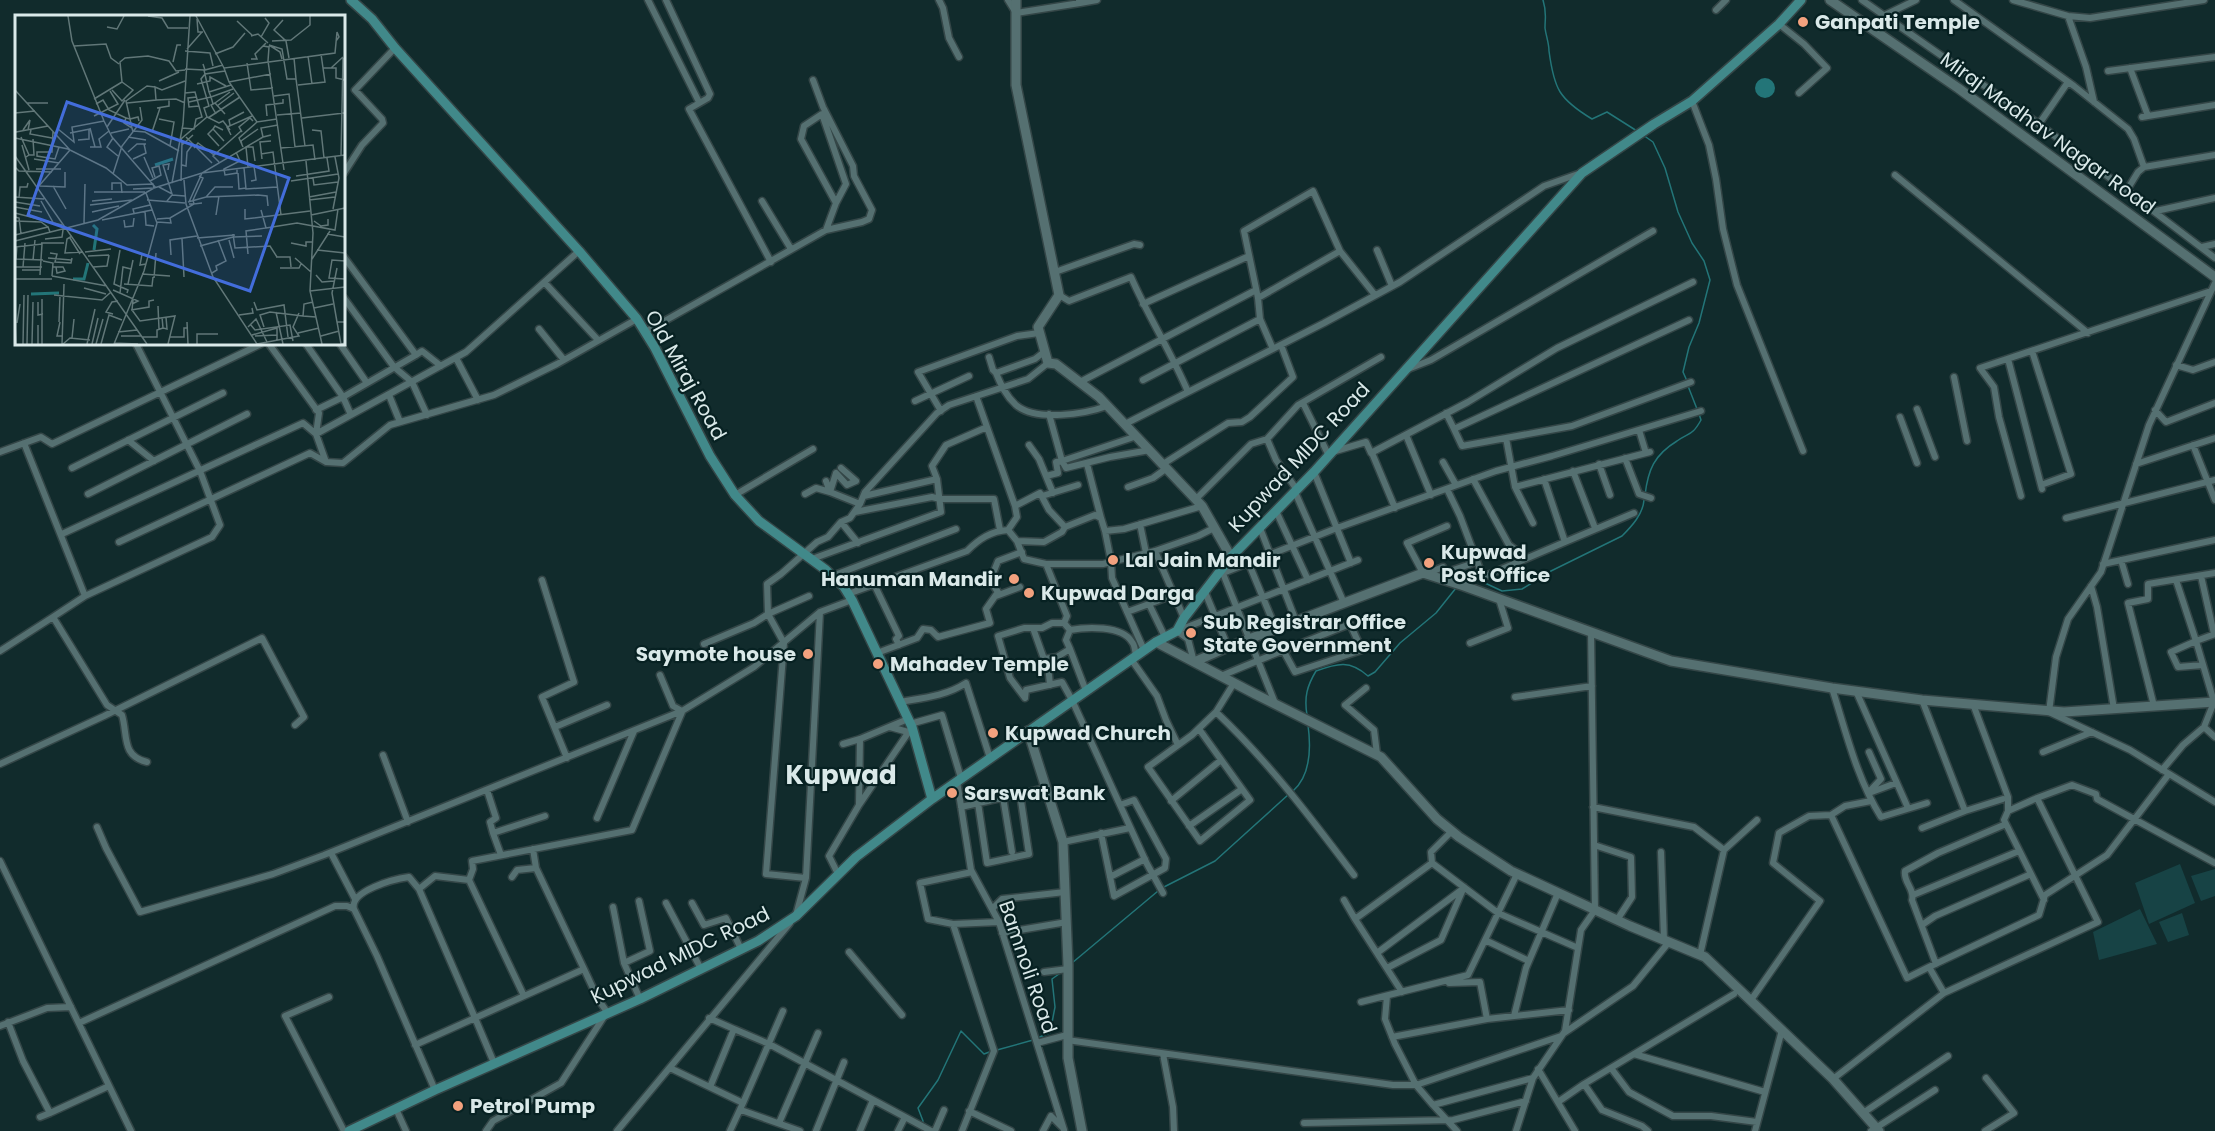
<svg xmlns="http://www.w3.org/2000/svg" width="2215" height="1131" viewBox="0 0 2215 1131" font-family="Poppins,sans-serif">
<rect width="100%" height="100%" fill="#112b2c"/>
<path fill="#174345" d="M2180,864L2195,903L2149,924L2135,883Z
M2215,869V896L2201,901L2191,876Z
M2140,909L2157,944L2099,960L2093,932Z
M2182,913L2189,935L2168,942L2159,922Z"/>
<path fill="#237578" d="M1755 88a10 10 0 1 1 20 0a10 10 0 1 1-20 0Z"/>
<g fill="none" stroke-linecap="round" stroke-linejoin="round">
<path stroke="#237578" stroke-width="1.5" d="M1543,0C1547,13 1545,16 1545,28C1546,36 1549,43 1549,51C1554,89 1559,99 1592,119L1607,112L1637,131
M1643,135L1653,142L1665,168L1678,212L1692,243L1704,261L1710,280L1699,323L1689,347L1683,372L1687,381
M1688,386L1697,409
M1645,495C1648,470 1654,455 1677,441C1690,432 1692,436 1701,420L1699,414
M1464,581L1470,576L1502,591L1522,589L1551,571L1622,536C1632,526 1643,514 1644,500
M1307,715C1304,697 1307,686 1316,671C1338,663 1350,660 1368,676L1375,672L1400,643L1436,613L1456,588
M1293,791C1311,775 1311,747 1308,725
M1162,888L1215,861L1289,794
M1072,963L1158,891
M1037,1038L1050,1033L1055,1007L1052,979L1059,974
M997,1050L1033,1040
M922,1125L923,1121L918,1108L938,1080L961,1031L984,1054L992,1051"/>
<defs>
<path id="street" d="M648,0L699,102
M666,0L710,94L708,98L689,109L771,262
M939,0L943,8L949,38L959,57
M1008,0L1016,13L1080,3L1079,0
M1862,0L2039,124L2215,258
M1954,0L2074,86L2128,129L2134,139L2144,167
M2013,0L2068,16L2090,18L2204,0
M1080,3L1097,0
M1716,10L1726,0
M1885,15L1916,0
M2068,16L2086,67L2094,102
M1779,24L1804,44L1827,68L1799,93
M2130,68L2148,116
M2108,71L2215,57
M1692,101L1709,145L1716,179L1723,229L1737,285L1803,451
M2142,117L2215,105
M2039,124L2068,82
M344,173L362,145L383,123L382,119L355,90L395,48
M1895,175L2088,333
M2127,190L2138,172L2144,167L2215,155
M762,201L791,249
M2156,211L2215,198
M826,230L836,203L846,184L822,114L804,126L801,139L836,203
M2202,247L2215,244
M1377,250L1392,286
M344,257L416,355L422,351L441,366
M1055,272L1134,244L1140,245
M545,283L598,340
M2215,283L2149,425L2101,572L2068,619L2056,657L2049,712L2130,750L2215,802
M1059,295L1069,301L1131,277C1148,316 1171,352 1188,392
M344,298L394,367L412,382L427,415
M1258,298L1244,231L1313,191L1340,251
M1143,304L1249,256
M1260,319L1258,298L1340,251L1375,295
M539,329L564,360
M645,332L826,230L862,222L869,219L872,210L854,176L853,166L823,107L813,80
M136,344L200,471L220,525L212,537L85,596L53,617L107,705L122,715C128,735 121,756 147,762
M269,344L319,413L316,434L326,462
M306,344L343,397L416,355
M340,344L367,383
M2032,351L2071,474L2041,485
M1044,352L1035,359L996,373C1001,385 1006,396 1016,405C1036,422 1085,414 1107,406
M989,357L993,370L996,373
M456,358L478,400
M2008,359L2042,489
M2176,365L2193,370L2215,362
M1408,369L1431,360L1653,231
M1954,377L1967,441
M1143,380L1260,319L1273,349
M1080,382L1256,290
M389,395L400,422
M976,396L1015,506
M915,401L969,376
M1303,403L1329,456
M1917,409L1935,457
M316,410L343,397L351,415
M2155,410L2166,422L2215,403
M941,411L918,372L1017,336L1039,333
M1446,413L1454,429L1689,320
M1049,414L1062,461L1137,436
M1900,417L1917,463
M1125,424L1324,323L1400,282L1544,186L1581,173
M1454,429L1462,446L1572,426L1691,382
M1639,430L1646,453
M1406,435L1431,495
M1506,438L1515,487L1650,452
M1267,439L1298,405L1381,357
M128,440L154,461
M24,443L85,596
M1029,445L1039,459L1053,493
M2193,445L2215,500
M0,452L41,437L52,444L261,344
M1332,452L1366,442L1371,453L1468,402L1557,348L1693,282
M1372,453L1395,508
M1625,458L1639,494L1651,498
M1443,462L1456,485
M1087,464L1101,518
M1163,464L1228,423L1242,422L1250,417L1293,377L1281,345
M1599,464L1610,495
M2136,464L2215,438
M72,468L223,393
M841,468L856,481L847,485L836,473L830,492L860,504
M1573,471L1595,528
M1314,472L1351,563
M1046,476L1058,473L1056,462L1062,461L1066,468L1110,457L1150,450
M1473,479L1509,545L1527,558
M1128,487L1153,478L1167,468
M1515,487L1533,523
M1447,489L1460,516L1483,577L1565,542L1544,479
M1295,492L1344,603
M88,494L247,414
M805,494L816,488L830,492L826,481
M735,495L813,449
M864,496L937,479L932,466L946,445L987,427
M1042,496L1078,485
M2021,496L1999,417L1994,387L1980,368L2211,291
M1196,499L1251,444L1267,439L1276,460L1297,490
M1276,511L1308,580
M855,512L932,497L940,499H994L1000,530
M2066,518L2215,480
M841,522L858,543
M1140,524L1146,553
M1260,528L1296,621
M1008,530L1017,517L1015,506L1040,493L1049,510L1065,527
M1105,531L1111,561L1112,578L1144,650
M62,534L303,423L316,434L466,352L579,251
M1017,541L1024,559L1046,564
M119,542L310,453L326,462L343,463L390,425L494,395L557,364L637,319
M1565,542L1634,513
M1155,551L1184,618
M812,559L941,512L937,479
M2121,560L2128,584
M1249,564L1276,629
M2103,564L2215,540
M1222,571L1275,703
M1223,573L1337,528L1496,471L1552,456L1701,411
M1423,573L1407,543L1447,526
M1426,574L1443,567
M832,576L956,529
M2201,576L2214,634
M542,580L574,682L542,697L567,758
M2176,580L2196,641L2171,652L2178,667L2203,665
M1449,581L1450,571L1471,564L1465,550
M874,584L899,636L896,639L899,645
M2091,586L2097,607L2114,709
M1205,592L1228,647
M848,594L967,551C979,539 991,531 1008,530L1017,541L1044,542L1062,532L1065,527L1095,515L1101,518L1105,531L1124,529L1202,506
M809,596L768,614L767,584L781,574L817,542L828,537L841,522L850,518L860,504L865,492L937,413L949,405L1028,379L1048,363
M996,596L1020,587
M1127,612L1149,604
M1064,623L1067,616L1046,564H1103L1155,551L1198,536L1214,528
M1033,628L1044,659L1057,657L1048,665L1050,685
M1070,630C1086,627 1122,625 1132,642C1135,645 1135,652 1136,655
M1177,631L1358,560
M1177,631L1188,639L1194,662
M2215,634L2196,641L2214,702L2204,727L2215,737
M1165,637L1149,604L1173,595
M1470,643L1508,628L1499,599
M704,644L754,623L768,614L784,643L766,874L806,878
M1070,649L1066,640L1070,630
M0,651L53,617
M877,653L917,638L923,629L931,630L938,637L990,623L986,609L998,592L990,581L998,561L1022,552
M1057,657L1070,649L1086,691
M1131,659L1157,696L1166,720L1178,745
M660,675L673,706L682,711
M1221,676C1263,658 1307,641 1350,624L1362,650L1295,672L1283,650
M1366,688L1345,705L1374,730L1377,754
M1832,688C1846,732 1857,779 1881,817L1927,803
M1856,691L1908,808
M1515,697L1592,686
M1025,698L1026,690L1062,682L1072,700L1120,805L1134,800L1166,859L1165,868L1114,896L1101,833
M1025,698L1010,678L998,636L1024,628H1042L1052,623H1064L1070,630
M1922,700L1965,811L1922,828
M900,702C923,698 946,696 966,683L990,758
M1973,704L2008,797V811
M2154,706L2128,603L2148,599V584L2215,573
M1216,712C1268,761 1311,818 1354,875
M910,724L942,715L961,778
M555,727L607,705
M890,727L908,732
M1199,729L1250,800L1200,841L1148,767L1192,735L1216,712L1234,683
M843,744L860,739
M2043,752L2092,732
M383,755L408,822
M0,764L104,716L262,638L304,717L295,725
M2162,770L2183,745L2204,727
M957,781L971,870L999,922L1064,1130
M487,790L496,818L490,822L493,833
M1868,793L1881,779L1869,752
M1869,793L1896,783
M1003,797L1012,852
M2037,798L2008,811L2004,820L2044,900
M1171,801L1221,760
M1871,801L1845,806L1831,815L1907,978L1929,967L1944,993
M978,803L987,863L1029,854L1020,794
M859,804L860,739L908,719
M1120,805L1147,864L1163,893
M961,807L1046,788
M1593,807L1694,827L1724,850L1700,955
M1965,811L2003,799
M597,818L634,731
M1189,826L1242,789
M97,827L106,848L140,912L273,874L324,855L682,711L754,667L820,612L852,600
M1063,842L1130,828
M1594,845L1631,857L1632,897L1617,920
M533,849L536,868
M1724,850L1757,820
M1661,852L1664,940
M331,853L355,899
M501,855L493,833L545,816
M0,861L131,1131
M1432,863L1498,913L1578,948
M838,874L829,856L859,805L912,727
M512,877L517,870L536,868L584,969
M1110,877L1145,859
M469,880L473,869L472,861L632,830L682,712
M419,889L435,876L469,880L524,996
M1913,895L2019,851
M1344,900L1355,919
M666,903L701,969
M692,903L704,925L726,918L741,949
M613,907L624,963L650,951L639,901
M354,909C349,891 394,879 409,877L419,889L475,1018L415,1045
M992,909L1002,899L1065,892
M796,915L806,878L820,612
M953,924L928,919L920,883L972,872
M1922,925L1935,916L2031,874
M1002,933L1067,922
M1485,940L1529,961
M849,952L902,1015
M1377,953L1464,888
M624,963L640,999
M1936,964L1912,900C1915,889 1903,882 1905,871L1938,853L2006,824
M1929,967L2039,915L2045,895L2107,855L2169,774
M1387,968L1441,940L1464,887
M1044,972L1068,969
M1449,983L1480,982L1487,1019
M1402,992L1355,919L1432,863L1431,852L1452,831
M1387,996L1385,1019L1395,1044L1416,1085L1561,1036
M329,997L285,1016L344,1131
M1751,1000L1820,901L1773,863L1779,833L1809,816L1831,815
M1361,1002L1468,975L1517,874
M1514,1016L1526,968L1558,893
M709,1018L734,1029L710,1087
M8,1022L23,1061L50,1113L40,1117
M79,1023L335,906H347L354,909L377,956L435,1090
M0,1026L47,1008L71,1007
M734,1029L769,1044L931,1131
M1564,1033L1633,986L1669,942
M1392,1037L1487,1019L1569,1010
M1067,1040L1393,1085H1416L1433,1105L1533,1078
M1037,1043L1067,1035
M1163,1054L1173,1107L1174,1131
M1634,1054L1765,1092
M670,1068L743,1103L730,1131
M1611,1068L1629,1092L1673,1116H1711L1757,1122
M1538,1069L1575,1131
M1833,1079L1944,993L2098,922L2037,798L2072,785L2096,794L2097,799L2215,863
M1584,1084L1734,994
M1558,1102L1584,1084L1602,1110L1642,1126L1648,1131
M743,1103L783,1011
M1433,1105L1457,1131
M396,1109L406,1131
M741,1110L800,1131
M969,1111L1011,1131
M50,1113L109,1086
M1863,1113L1948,1056
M779,1123L818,1033
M1304,1123L1453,1120L1526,1101
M486,1131L493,1121L561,1083L607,1012L598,999L584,969L475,1018L494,1063
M617,1131L790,923
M816,1131L844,1062
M860,1131L873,1100
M898,1131L905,1117
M935,1131L944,1110
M962,1131L994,1051L953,924L999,922
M1043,1131L1051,1116L1063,1128
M1516,1131L1533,1078L1565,1031L1581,930L1595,910L1591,632
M1755,1131L1782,1030
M1871,1131L1935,1090
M1985,1131L2014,1113L1986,1078"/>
<path id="secondary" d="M1016,0V85L1059,295L1038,327L1048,363L1056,364L1099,397L1202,506L1231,557
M1830,0L1958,88L2215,277
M1156,642L1255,694L1381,757L1437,819L1459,837L1511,871L1630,926L1705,957L1833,1079L1879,1131
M1194,662L1228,647L1423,573L1464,586L1671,661L1832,688L1922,700L2064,712L2215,702
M1028,731L1063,842L1068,965V1058L1082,1131"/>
<path id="primary" d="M351,0L372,19L395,48L579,251L637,319L655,348L710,456L735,495L759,521L826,570L844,587L852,600L912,727L932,799
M349,1131L435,1090L640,999L758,941L796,916L856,857L932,799L1156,642L1177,631L1184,618L1231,557L1314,472L1582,173L1654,124L1692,101L1779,24L1801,0"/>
</defs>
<use href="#street" stroke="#344647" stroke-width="9"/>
<use href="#secondary" stroke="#344647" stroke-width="12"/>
<use href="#primary" stroke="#344647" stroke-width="12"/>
<use href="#street" stroke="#557071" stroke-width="6"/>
<use href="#secondary" stroke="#557071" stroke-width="9"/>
<use href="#primary" stroke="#41898a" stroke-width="9"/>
</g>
<g fill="#f2a17e" stroke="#072122" stroke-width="2">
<circle cx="1803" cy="22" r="6"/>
<circle cx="1113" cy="560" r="6"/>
<circle cx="1429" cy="563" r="6"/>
<circle cx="1014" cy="579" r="6"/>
<circle cx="1029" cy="593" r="6"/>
<circle cx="1191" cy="633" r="6"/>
<circle cx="808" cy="654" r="6"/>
<circle cx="878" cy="664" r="6"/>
<circle cx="993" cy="733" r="6"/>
<circle cx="952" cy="793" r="6"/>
<circle cx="458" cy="1106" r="6"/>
</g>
<g text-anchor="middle" stroke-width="4.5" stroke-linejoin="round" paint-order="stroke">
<g font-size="20" font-weight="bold" fill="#dae9e9" stroke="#072122" text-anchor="start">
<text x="1815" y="29">Ganpati Temple</text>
<text x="1441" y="559">Kupwad<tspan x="1441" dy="23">Post Office</tspan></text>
<text x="1125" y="567">Lal Jain Mandir</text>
<text x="1002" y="586" text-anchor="end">Hanuman Mandir</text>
<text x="1041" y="600">Kupwad Darga</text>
<text x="1203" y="629">Sub Registrar Office<tspan x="1203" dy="23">State Government</tspan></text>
<text x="796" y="661" text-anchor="end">Saymote house</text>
<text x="890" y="671">Mahadev Temple</text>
<text x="1005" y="740">Kupwad Church</text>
<text x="964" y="800">Sarswat Bank</text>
<text x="470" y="1113">Petrol Pump</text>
</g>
<g font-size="20" fill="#dae9e9" stroke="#072122">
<text transform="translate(2048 133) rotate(36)" y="7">Miraj Madhav Nagar Road</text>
<text transform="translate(686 375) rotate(61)" y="7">Old Miraj Road</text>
<text transform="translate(1299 457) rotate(-47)" y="7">Kupwad MIDC Road</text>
<text transform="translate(680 955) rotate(-26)" y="7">Kupwad MIDC Road</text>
<text transform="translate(1028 967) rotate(71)" y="7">Bamnoli Road</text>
</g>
<g font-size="26" font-weight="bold" fill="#dae9e9" stroke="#072122">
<text x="841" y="784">Kupwad</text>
</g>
</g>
<g transform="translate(15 15)">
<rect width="330" height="330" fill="#112b2c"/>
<path fill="none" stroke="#237578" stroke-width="3" d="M140,150L158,144M78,210L82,214L79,235M58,264H69L73,248M16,279L44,278"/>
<path fill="none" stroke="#617778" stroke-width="1.5" d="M53,1L57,26L89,106L97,122L141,173M133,1L147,3L153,13H173M181,1L209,53M182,4L183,17H188M268,5L259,15L271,26L274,43M222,6L238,21M92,12L102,14L109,1M236,21L243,19L253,28M246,22L254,8L250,3M257,26L276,25L295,10V1M59,31L91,29L96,43L104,49M248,31L254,32L253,46L269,155M172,34L187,17M170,36L195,38L198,51M200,39L218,32L230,18M293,41L297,69M279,43L281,64M236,44H242L240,39L251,28M267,44L265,37L254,30L267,34L272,64H281L290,131M158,47L162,30H166M232,48L236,75L258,73M188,49L190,55L208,50M308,53H316L328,42M316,53H321V63L330,65M170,54L189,55L194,77M210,56L190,59L186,64L194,91L189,93L192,102L204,108L208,106L215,115M144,66L164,57M214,67L256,59M182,69L195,66V62L211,71M283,70L310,67L306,39M0,75L55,135L23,172M97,75L107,86L118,75L107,67M259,81L274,79L280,132M182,82L173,83L174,92L184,91M79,84L107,67L105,47L110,43L133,41L154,46L161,56L170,55M141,85L161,84L170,88M174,87L196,82L194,77L216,70M12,88H33M112,88L141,85L140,72L147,75L170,66M200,88L215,77M81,89L88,85L94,95L111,103M198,89L196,82L218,74M202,91L219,78M142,93L154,91V84M0,98L20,96M201,99L196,90L200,88L210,99M262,100L286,98M79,101L103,89L95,76M252,101L251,90L268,88V84M193,103L225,82M287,103L329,98M144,104L159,107L155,131M262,104L242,107L214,67L209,53L320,38L322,17L324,22L321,26M124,106L123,102L115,104L111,86L132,71L140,72M215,110L214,105L229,97M92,112L110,85M75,113L80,132H75M117,113L109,108L111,103L115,104L117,113L118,117M167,113L179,114L181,104L187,102L180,77L170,78M43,114L59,127L57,112L89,106M198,114L193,119L204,131M8,115L15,105L13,115M16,115L15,119L37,123M208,115L200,111L198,114L209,126M297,115L306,116L309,143M38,116L37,137H22V141L40,144L44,132M119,116L130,117L164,136M1,117L33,111M137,117L145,93M227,117L224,112L235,103L238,106M55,118L75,114M96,118L114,114M178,120L168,129L166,124L192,102M216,120L212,112L237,101M256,120L248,122L246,113L263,110M6,122L14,140L11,142M113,122L131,125M0,123L53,134L91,153L112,170L138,169L139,173L118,174M98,123L92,132L103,141M63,125L74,124V114M7,130L14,155M227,130L226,126L243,114M180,131L197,148M80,132H86L84,124L94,116M228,132L224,123L242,107M179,133L183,128L199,140M266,133L298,130L300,145M113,137L122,129H131M221,137L225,146L209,154L210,160L222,158V153M246,139L258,137L266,200M14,140H19L18,124M0,141L132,329M326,141L328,43M129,142L138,163M19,144L44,148M118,144L131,138L129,129M247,144L245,127L256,126M291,146L298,218L295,276L307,329M204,147L198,141L226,116M167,150L171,151L172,137L178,129L171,122M0,152L4,156L37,157M233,152L231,132H238L240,146M229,153L231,174L262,172M21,154H46M223,158L224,174L231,173M98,159L107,131L127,105L125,92M184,161L188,163L178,185L179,189L187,188M281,161L314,156L312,143M298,163L299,170L323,167M169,165L171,189L198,262L242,329M135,166L146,160L144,151L137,153L140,162M166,166L167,127M236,166L241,165L239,151M276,166L323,159M157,168L168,109L175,1M25,171L50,172V157M38,171L51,194M144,172L157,179L148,150L154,149L153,155M97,175V168H106L107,178M79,177H130M0,182L29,184M191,182L200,172H218M294,182L321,177M4,183L5,172H12L13,168M132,185L170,188M294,185L320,182M26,186L39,209M77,186L97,184M152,186L157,180L170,181M0,187L25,191M173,187L191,182L243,180L252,181L253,191M174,187L187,158L248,122M75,190L117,185M0,192L27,197M230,194V204L295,196M318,194L324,163L320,142M130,196L131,210L139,211M77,197L104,191M0,198L47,210M119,198L118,194L135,190M201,200L204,181M296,200L330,193M0,202L4,203L6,219M142,204L155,203L179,189H174M87,205L137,195M109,205L110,212L118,211L119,203M0,206L26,207L33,212M299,206L306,211L313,210V204M142,207L156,208L155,203M69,208L70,169M251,213L282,208L320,215L323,194M218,219L220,233L255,231L262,242M312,219L330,222M0,220L33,212L35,217M57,221L52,224L50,238L68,237M55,223L65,239M182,223L220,220M30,224L47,222L48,215M167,224L169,262M214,225L219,243M0,226L83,205L139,173L187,158L330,140M26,228H49M276,228L291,231V227H298M2,231L1,244L28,245M185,231L218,222L247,221M0,232L27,229L25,260M105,235L99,269L113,275L112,278M302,235L330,238M70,237L96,234M35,238L42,239L40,247L56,248L57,243M233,239L231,216L251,213L246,195M156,240L155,225L182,221M73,241L94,240M261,242H275L276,252M33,243L56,245M280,243L296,257M297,244L315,216M18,245L20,225M28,246L38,248L37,261M330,246L317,245L314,263L330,264M131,249L125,250L127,239L134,241M0,252H27M8,252L10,228M38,252H48L50,256L42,258L41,252M78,252L92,251L94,240M265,253H284L286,249M322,253L317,278L322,307M7,255H26M197,258L202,255L201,251L211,246L203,225M127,259L155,261M301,260L307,267L319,266M37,261L92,271M139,263L141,238M0,264H37M109,269L137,271L138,262M113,269L118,245M69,273L91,279M98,275L123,286L117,289M295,276L330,272M105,278L108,252L116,254M39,280L87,285L96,277M118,285L117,295L125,306L160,301L153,329M23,287V300L28,299M239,287L242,295L269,290L273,322M298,287L289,289L288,301L301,302M143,291L144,314M299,293L318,289M116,295L134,292V286L139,285M261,297L268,329M98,299L91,297L97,287L103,286M224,300L238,298L237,293M147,302L148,313L152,314L151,302M44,307L45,280M45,307L42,321H48M172,307L173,329M330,307H322L326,329L330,328M0,308L1,329M2,308L5,289M235,309L240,315L275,310L278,326M23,310V329M233,312L241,304L252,327M249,312L245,300L255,297L288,301M103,317L122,315M283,318L304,313M237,320L262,313V325M106,321H126M240,321L262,320M306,321L324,316M127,322H142V315L148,313M155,322H169V313H172M57,323L59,304M99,328L123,329M8,329L9,280M12,329L13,280M17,329L18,287M27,329V284M47,329L49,269M48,329L55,323L75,325M72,329L80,294M77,329L83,303M81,329L88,304M86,329L94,300L107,305M99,329L129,256L142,208L131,178M182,329V319H203M242,329L284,321L278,312L284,298"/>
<path fill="#436ddb" fill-opacity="0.15" stroke="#436ddb" stroke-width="3" d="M52,87L274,163L235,276L13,200Z"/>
<rect width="330" height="330" fill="none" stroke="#dae9e9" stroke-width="3"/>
</g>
</svg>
